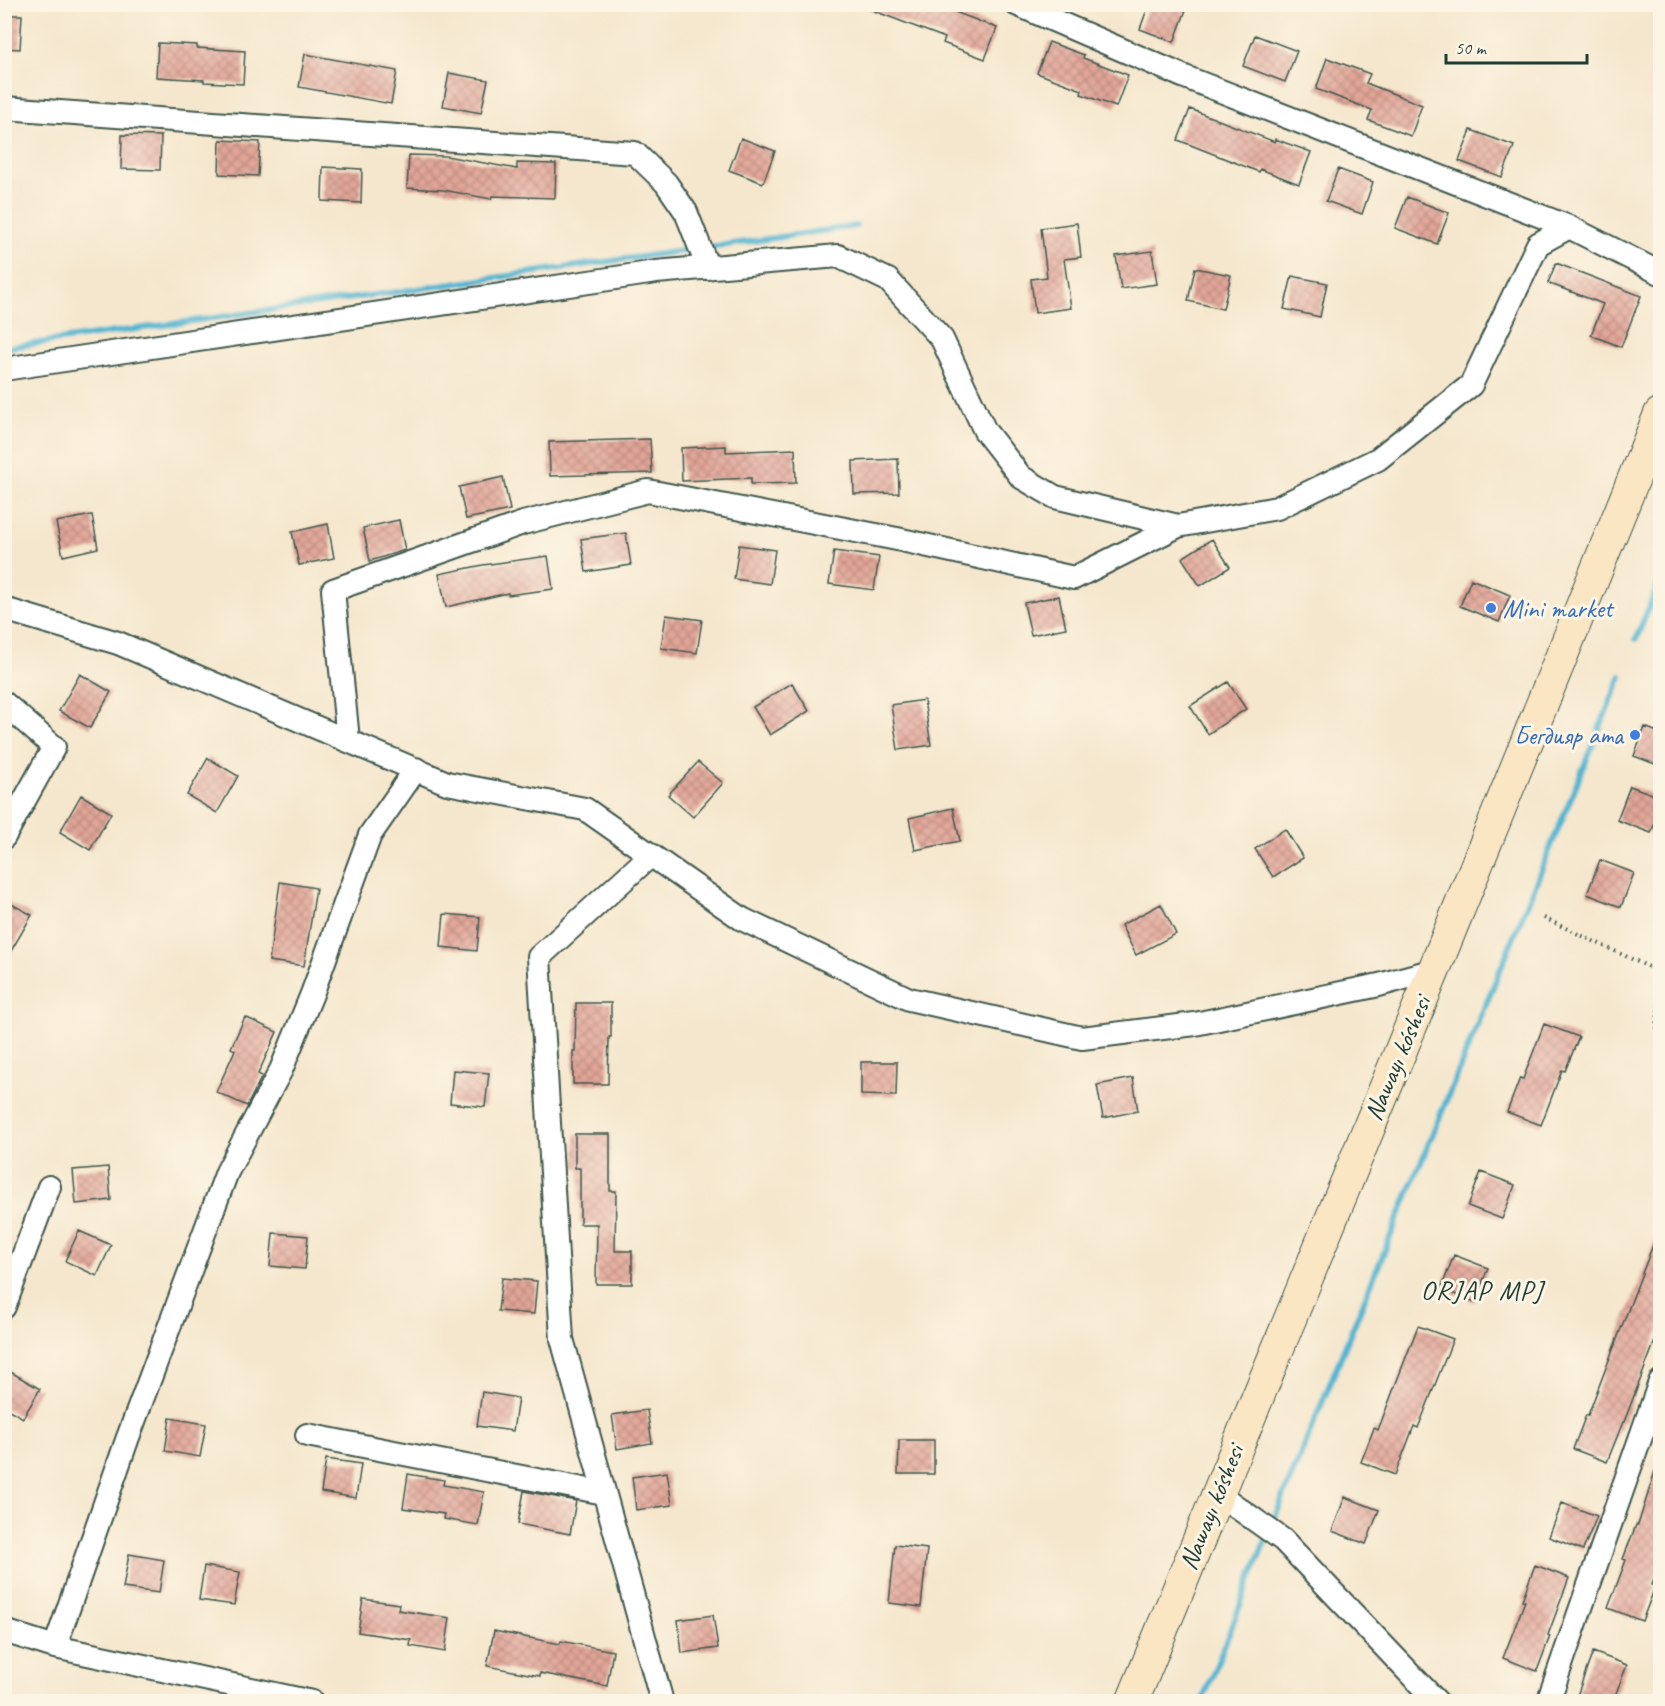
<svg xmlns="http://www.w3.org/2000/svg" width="1665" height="1706" viewBox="0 0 1665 1706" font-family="Caveat,sans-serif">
<defs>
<pattern id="building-cross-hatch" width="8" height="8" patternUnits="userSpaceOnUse" patternTransform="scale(1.5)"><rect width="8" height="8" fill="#e3a699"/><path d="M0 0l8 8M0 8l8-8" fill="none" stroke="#b7887e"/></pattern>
</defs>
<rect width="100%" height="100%" fill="#fcf5e5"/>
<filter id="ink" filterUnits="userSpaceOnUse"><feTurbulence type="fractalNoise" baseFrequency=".0167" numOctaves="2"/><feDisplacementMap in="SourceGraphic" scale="12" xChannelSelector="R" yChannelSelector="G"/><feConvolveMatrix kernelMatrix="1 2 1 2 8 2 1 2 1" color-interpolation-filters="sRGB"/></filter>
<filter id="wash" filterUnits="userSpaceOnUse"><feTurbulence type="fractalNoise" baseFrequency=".008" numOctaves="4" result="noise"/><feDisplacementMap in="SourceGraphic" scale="24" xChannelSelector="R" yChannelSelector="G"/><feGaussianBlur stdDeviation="1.35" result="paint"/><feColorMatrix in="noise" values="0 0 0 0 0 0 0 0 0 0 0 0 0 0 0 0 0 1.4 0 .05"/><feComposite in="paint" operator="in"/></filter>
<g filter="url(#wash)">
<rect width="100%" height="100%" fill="#f5e7cd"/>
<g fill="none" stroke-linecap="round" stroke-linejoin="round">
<path stroke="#53b5d1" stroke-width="6" d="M706,248L856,226
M4,348L696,249
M1636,639L1660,581
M1273,1522L1621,676
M1202,1702L1267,1537"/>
</g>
<g id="blocks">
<path fill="url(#building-cross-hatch)" d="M861,4H934L997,28L985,59L943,43L945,38L861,6Z
M1149,4H1171L1186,10L1174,42L1140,29Z
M4,15H22L20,49L4,48Z
M1255,35L1297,51L1285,82L1243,66Z
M1049,42L1084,55L1083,58L1128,75L1116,107L1081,94L1082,90L1037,73Z
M158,43L197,45V48L245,51L243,84L204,82V80L156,77Z
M305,54L397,71L391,104L299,87Z
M1327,58L1370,74L1366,83L1422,105L1411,136L1368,120L1372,110L1316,89Z
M449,73L488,80L481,113L443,106Z
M1190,109L1275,142V139L1311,152L1299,184L1260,169L1259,172L1178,140Z
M1471,130L1514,146L1502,177L1459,161Z
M122,135L161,136L160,170L121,169Z
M741,138L775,151L763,183L729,170Z
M220,140L260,142L258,176L219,174Z
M409,155L446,156L517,169V163L556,164L555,198L492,196L491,199L443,190L407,188Z
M323,167L362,169L361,203L322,201Z
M1338,169L1373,182L1362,214L1326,201Z
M1407,197L1449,213L1437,244L1395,228Z
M1077,223L1081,257L1064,259L1071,308L1035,313L1031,279L1047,277L1041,228Z
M1152,251L1157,284L1121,289L1116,256Z
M1556,263L1641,296L1621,347L1591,335L1603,304L1548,283Z
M1195,268L1231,275L1223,309L1188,301Z
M1292,276L1327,283L1320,317L1284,309Z
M650,439L652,473L550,476L549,442Z
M726,446V452L795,449L796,483L751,484V478L682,481L681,448Z
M898,459L899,493L854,494L853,461Z
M503,477L510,510L466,519L459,487Z
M92,515L98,548L63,556L56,522Z
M399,520L405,550L370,561L363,528Z
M328,524L334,558L299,565L292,532Z
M626,533L631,565L586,572L581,539Z
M1212,539L1230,567L1200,586L1182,558Z
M739,545L775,550L770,584L734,579Z
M834,551L879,557L874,590L829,584Z
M548,556L553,589L508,595V593L446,607L439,574L483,565Z
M1471,579L1510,595L1499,622L1460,606Z
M1059,596L1066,628L1031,635L1024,603Z
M666,615L702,620L697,653L661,648Z
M80,674L111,692L90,728L59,711Z
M1228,682L1246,709L1208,734L1190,706Z
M792,683L809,711L770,735L753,707Z
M924,700L931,745L898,750L891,705Z
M1645,727L1660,733V766L1634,756Z
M208,758L238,776L217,813L187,795Z
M698,762L723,783L693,817L668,795Z
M1630,786L1660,797V808L1651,833L1617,820Z
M81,795L111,813L90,850L60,832Z
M953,808L960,841L915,850L909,818Z
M1285,829L1303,858L1273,877L1255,849Z
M1600,860L1634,873L1621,907L1587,894Z
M280,882L316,888L304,966L269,961Z
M4,900L32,915L4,963Z
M1161,904L1176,934L1136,955L1121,925Z
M444,914L480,917L477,951L441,947Z
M576,1003H611V1037H609L608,1084H573V1051H575Z
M245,1017L277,1032L258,1074L262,1076L247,1106L216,1092L235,1050L231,1048Z
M1544,1024L1579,1037L1565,1071L1562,1070L1541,1125L1507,1112L1520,1078L1523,1079Z
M861,1062H897L896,1096L861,1095Z
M453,1070L489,1073L485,1107L450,1103Z
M1133,1078L1138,1111L1103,1118L1097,1085Z
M575,1134H610V1191H616L615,1251H632V1284H596L597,1224H580V1168H575Z
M108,1167L111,1200L76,1204L73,1170Z
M1481,1172L1515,1185L1502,1219L1468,1206Z
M1659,1229H1660V1328L1624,1422H1623L1607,1462L1573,1449L1586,1415H1588Z
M79,1231L111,1245L97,1276L65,1261Z
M273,1233L308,1236L305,1269L270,1266Z
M1454,1255L1488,1268L1475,1302L1441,1289Z
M502,1278L537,1281L534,1314L498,1311Z
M1418,1326L1453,1339L1418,1428L1414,1426L1395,1475L1361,1462L1374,1428L1378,1430Z
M9,1371L40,1389L23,1418L4,1407V1379Z
M482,1392L518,1398L513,1431L477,1426Z
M647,1410L652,1443L617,1449L612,1415Z
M170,1418L206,1424L200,1457L165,1451Z
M899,1440H934V1474H898Z
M326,1459L361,1464L356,1498L321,1492Z
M1657,1465H1660V1564L1652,1585L1655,1587L1642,1621L1608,1608L1626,1560L1623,1559L1636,1525H1638Z
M667,1472L672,1505L636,1510L632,1477Z
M408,1474L444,1480L443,1485L484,1492L478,1525L443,1519L444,1514L403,1508Z
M524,1491L576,1501L570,1534L518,1524Z
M1345,1497L1379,1510L1366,1544L1332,1531Z
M1562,1503L1597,1516L1583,1550L1549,1537Z
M895,1545L927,1549L921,1607L889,1603Z
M129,1554L164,1560L159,1593L123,1588Z
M1535,1565L1569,1578L1548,1635L1550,1636L1537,1671L1503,1658L1525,1601L1522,1600Z
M204,1566L240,1572L234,1605L199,1600Z
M363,1599L399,1604L398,1610L450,1618L445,1652L410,1646L411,1640L358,1632Z
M713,1615L718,1648L682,1653L678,1620Z
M494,1631L560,1644L561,1641L613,1651L607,1686L540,1673V1676L487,1666Z
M1593,1652L1627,1665L1613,1701H1575Z"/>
</g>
</g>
<g filter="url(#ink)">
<use href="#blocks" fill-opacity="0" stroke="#3f564b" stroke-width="1.5"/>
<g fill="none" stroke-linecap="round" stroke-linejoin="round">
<defs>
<path id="street" d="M1016,4L1185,77L1569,227L1660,273
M4,108L635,153L666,183L686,212L708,268
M4,369L656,272L838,256L888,280L942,339L985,431L1021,477L1055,497L1178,526
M4,609L118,643L447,783L585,809L742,919L909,999L1082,1038L1195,1024L1379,985L1434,970
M4,703L54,747L4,837
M348,740L333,590L523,523L648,491L897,539L1074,578L1178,526L1277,508L1378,459L1471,385L1538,244L1569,227
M651,855L539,957L562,1339L662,1702
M4,1307L49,1187
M307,1435L604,1493
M1217,1493L1283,1540L1437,1702
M4,1631L55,1647L312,1702
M55,1647L127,1440L227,1172L281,1070L312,994L370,835L416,769
M1548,1702L1660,1382"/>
<path id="secondary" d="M1132,1702L1434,970L1660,414"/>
</defs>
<use href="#street" stroke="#3f564b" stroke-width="26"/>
<use href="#secondary" stroke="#3f564b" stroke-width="34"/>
<path stroke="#3f564b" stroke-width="4" stroke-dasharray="1.5 4.5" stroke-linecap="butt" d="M1544,918L1651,968L1660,986L1657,1027L1660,1058"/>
<use href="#street" stroke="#fff" stroke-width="22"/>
<use href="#secondary" stroke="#fbe6c4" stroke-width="32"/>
</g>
</g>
<g fill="#3f7fe0" stroke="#fcf5e5" stroke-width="2">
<circle cx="1491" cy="608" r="6"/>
<circle cx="1635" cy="735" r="6"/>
</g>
<g text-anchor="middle" stroke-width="6" stroke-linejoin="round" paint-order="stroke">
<g font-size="26" fill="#366cbe" stroke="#fcf5e5" text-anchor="start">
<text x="1503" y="617">Mini market</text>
<text x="1623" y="744" text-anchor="end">Бегдияр ата</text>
</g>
<g font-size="26" fill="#1f3d34" stroke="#fcf5e5">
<text transform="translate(1397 1058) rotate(-67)" y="9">Nawayı kóshesi</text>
<text transform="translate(1211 1507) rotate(-68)" y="9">Nawayı kóshesi</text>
</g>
<g font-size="27" letter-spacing="1.5" fill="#1f3d34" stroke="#fcf5e5">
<text x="1482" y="1299">ORJAP MPJ</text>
</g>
</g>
<rect width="1665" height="1706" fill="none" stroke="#fcf5e5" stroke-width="24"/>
<path d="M1446 54v9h141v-9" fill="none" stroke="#1f3d34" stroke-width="3"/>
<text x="1455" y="54" font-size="18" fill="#1f3d34" stroke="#fcf5e5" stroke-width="4.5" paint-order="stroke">50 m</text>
</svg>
